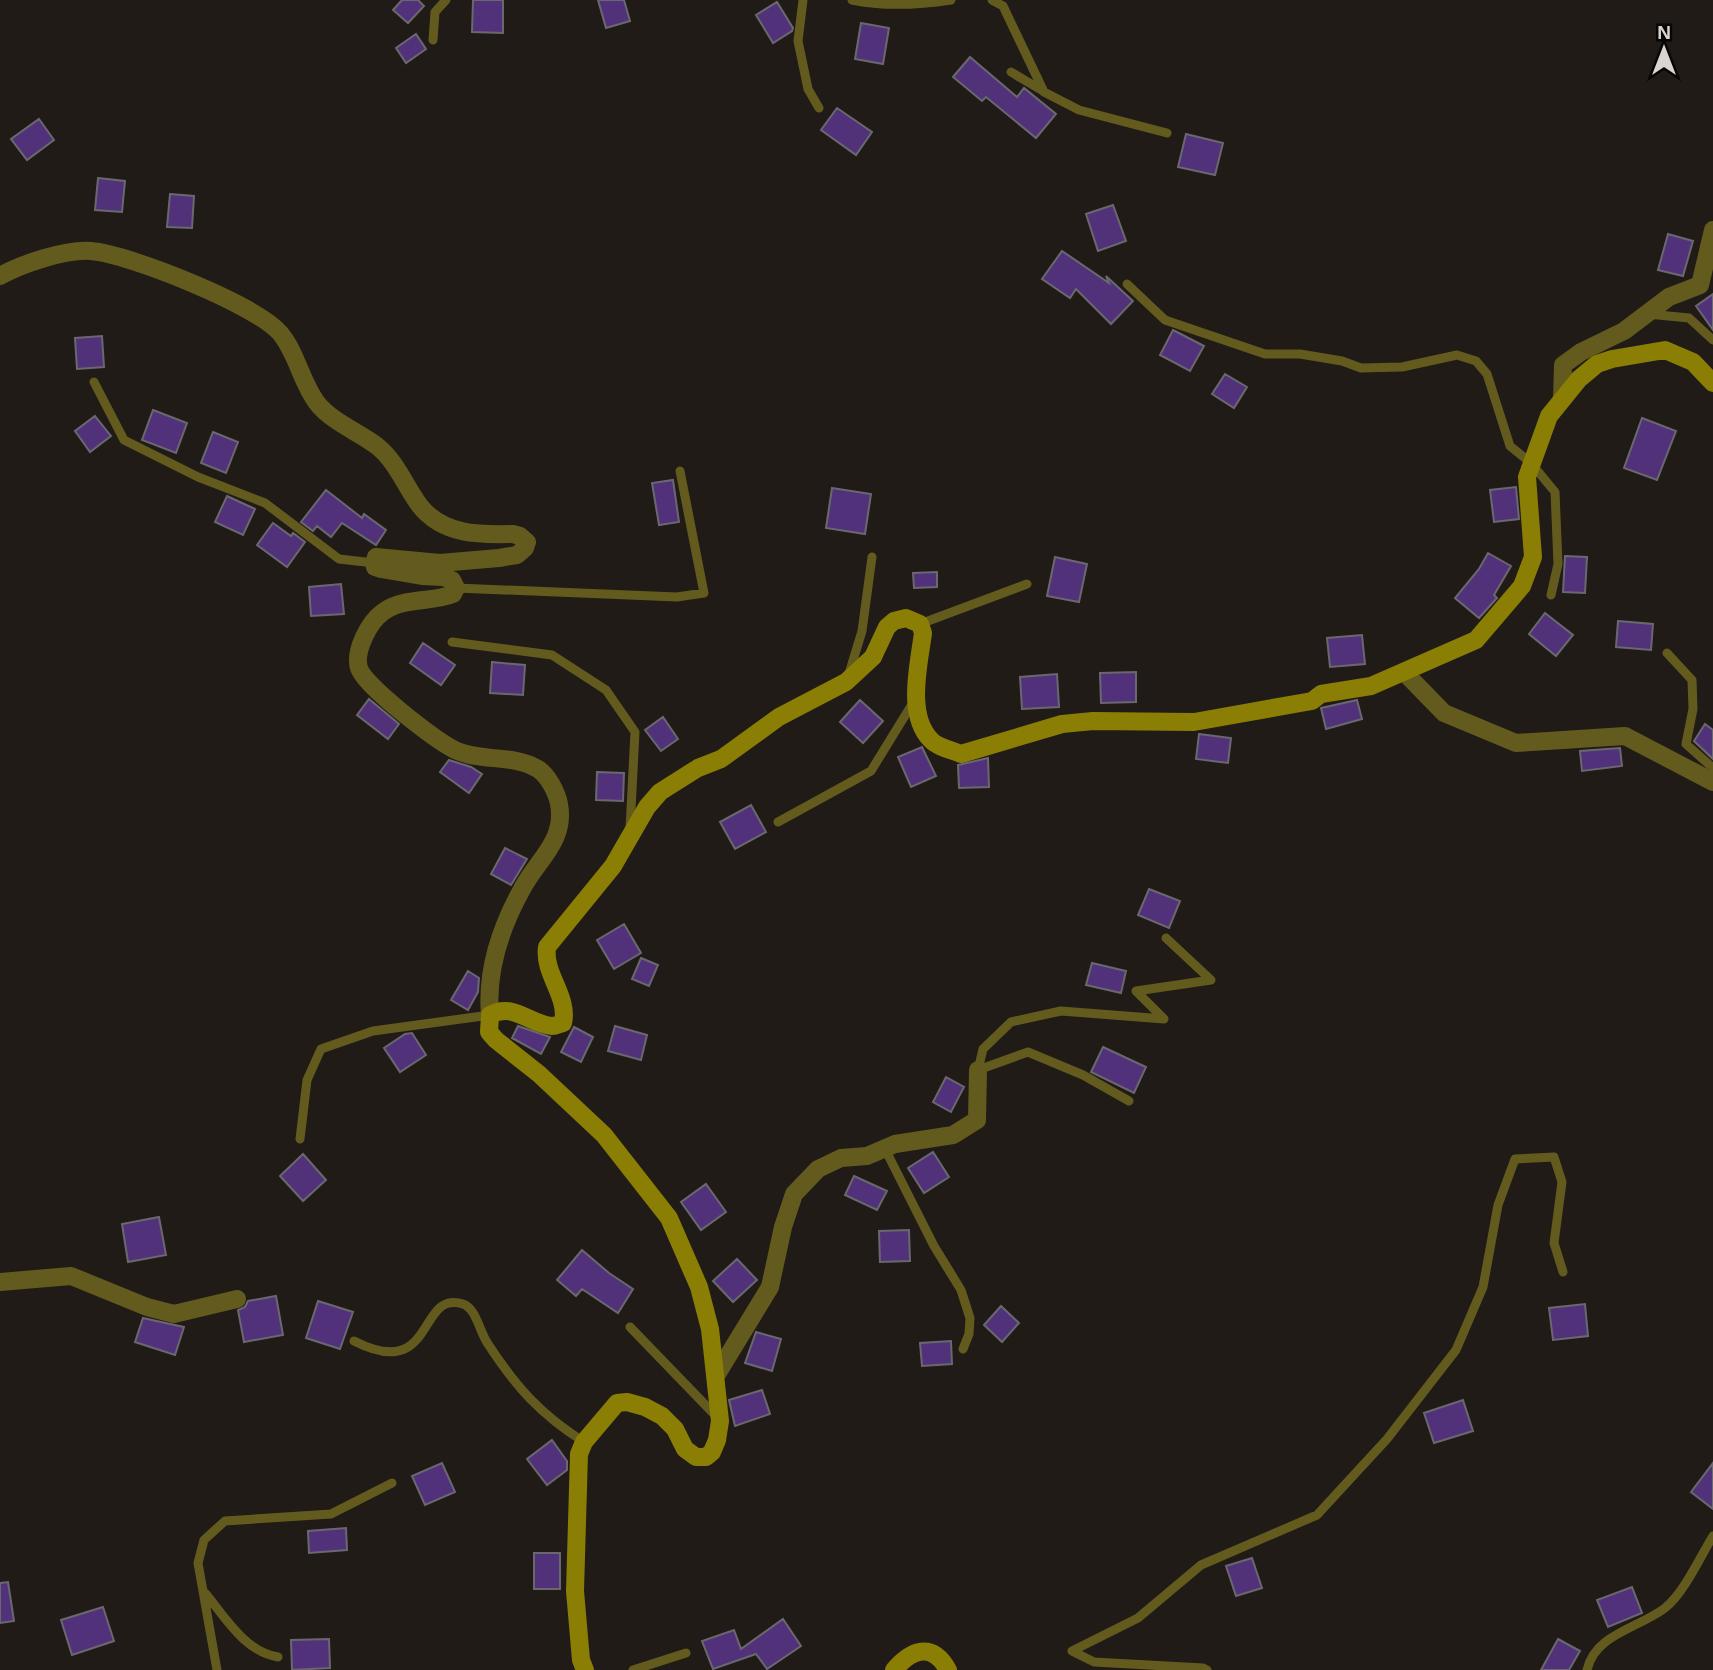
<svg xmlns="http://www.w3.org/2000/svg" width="1713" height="1670" viewBox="0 0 1713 1670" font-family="Helvetica,sans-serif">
<rect width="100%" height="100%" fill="#201b16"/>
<path fill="#51327a" stroke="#6a686f" stroke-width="2" d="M402,0H418L424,6L408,23L393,10Z
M473,0H503V33L472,32Z
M598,0H624L630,21L606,28Z
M777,2L793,28L792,31L773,43L756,15Z
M861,23L889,28L883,64L855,59Z
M416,34L426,49L406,63L396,48Z
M970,57L1017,97L1024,88L1056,114L1036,138L986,97L982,101L953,77Z
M837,108L872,132L856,155L821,130Z
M39,119L54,140L27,160L11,139Z
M1186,134L1223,143L1215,175L1178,167Z
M98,178L125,181L122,212L95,210Z
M170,194L194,196L192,228L167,227Z
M1113,205L1126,241L1098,251L1086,214Z
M1668,234L1693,241L1683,276L1658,270Z
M1062,251L1109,283L1106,276L1133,301L1111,324L1076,289L1070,298L1042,279Z
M1713,294V330L1696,306Z
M1173,330L1204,346L1190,371L1160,355Z
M102,336L104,367L77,369L75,338Z
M1225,374L1247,387L1234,408L1212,394Z
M153,410L187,423L176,453L142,440Z
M95,416L111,436L90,452L75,431Z
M1642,418L1676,431L1657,480L1624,468Z
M213,432L238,442L226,473L201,463Z
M673,480L679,522L659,525L652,483Z
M1516,487L1519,519L1494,522L1490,490Z
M832,488L871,494L865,534L826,528Z
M326,490L362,518L364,514L386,530L376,545L342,523L331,537L317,526L313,531L301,522Z
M227,496L255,509L243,535L215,522Z
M273,523L291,536L293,533L305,542L287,567L257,545Z
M1488,553L1511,566L1494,595L1497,598L1479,618L1455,598L1479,569Z
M1565,556L1587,557L1585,593L1563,592Z
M1055,557L1087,564L1079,602L1047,596Z
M937,572V587L914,588L913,573Z
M341,584L344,614L311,616L309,587Z
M1545,613L1573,635L1556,656L1529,634Z
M1618,621L1653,624L1651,650L1616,647Z
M1362,635L1365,664L1330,667L1327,638Z
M423,643L455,665L441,685L410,663Z
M492,662L525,665L523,695L490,693Z
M1136,672V702L1101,703L1100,673Z
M1057,674L1059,707L1022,709L1020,677Z
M369,699L399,724L388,739L357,715Z
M860,700L883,721L863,743L840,722Z
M1357,700L1362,719L1326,729L1321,708Z
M663,717L678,739L661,751L645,730Z
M1705,724L1713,730V759L1694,741Z
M1199,734L1231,738L1228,763L1196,759Z
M922,747L936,776L911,787L898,757Z
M1620,748L1622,766L1582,771L1580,751Z
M988,758L989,787L959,788L958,765Z
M449,760L471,767L482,774L469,793L440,772Z
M597,772L624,773L623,801L596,800Z
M751,805L766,832L735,849L720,822Z
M505,848L527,859L511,885L491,874Z
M1149,889L1180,901L1169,928L1138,915Z
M624,924L641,953L614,969L597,940Z
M641,958L658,965L649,986L632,979Z
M1092,963L1126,971L1121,993L1086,985Z
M468,971L479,978L478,992L468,1010L451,1000Z
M518,1026L550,1037L541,1054L512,1038Z
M615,1026L647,1035L641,1060L608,1051Z
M574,1027L593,1037L581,1062L561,1052Z
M412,1033L426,1055L400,1072L384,1048L405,1034Z
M1103,1047L1146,1067L1134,1093L1091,1072Z
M946,1077L964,1087L951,1112L933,1102Z
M933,1152L949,1177L924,1193L908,1168Z
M303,1154L326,1180L303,1201L280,1176Z
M854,1176L887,1191L877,1210L845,1195Z
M706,1184L726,1212L701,1230L681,1202Z
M159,1217L166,1255L128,1262L122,1224Z
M909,1230L910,1261L880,1262L879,1231Z
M582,1250L609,1273L633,1289L618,1313L582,1289L576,1296L557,1280Z
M737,1259L757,1280L733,1302L713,1281Z
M276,1296L283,1335L244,1342L238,1310L245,1307L248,1301Z
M318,1301L353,1312L340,1349L306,1338Z
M1585,1304L1588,1336L1553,1340L1549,1308Z
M1001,1306L1019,1323L1002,1342L984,1325Z
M143,1318L184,1327L175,1355L135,1342Z
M756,1332L781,1339L772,1371L745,1363Z
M951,1341L952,1364L922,1366L920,1343Z
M762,1390L770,1414L735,1426L729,1400Z
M1463,1400L1473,1431L1434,1443L1424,1413Z
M552,1440L567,1461V1470L547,1485L527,1459Z
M442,1463L455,1492L425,1505L412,1476Z
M1713,1463V1509L1691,1492Z
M346,1528L347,1550L309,1553L308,1531Z
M534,1553H560V1589H534Z
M1252,1558L1262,1588L1236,1596L1226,1566Z
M8,1582L14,1621L0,1623V1583Z
M1632,1587L1642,1613L1608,1627L1597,1600Z
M103,1607L114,1641L72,1655L61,1620Z
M783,1619L801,1646L767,1669L756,1654L713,1669L702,1641L734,1630L741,1649Z
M329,1639L330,1668L292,1670L291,1640Z
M1558,1639L1580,1651L1569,1670H1541Z"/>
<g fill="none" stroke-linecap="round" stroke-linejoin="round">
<path stroke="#635b1e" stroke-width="9" d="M803,0L798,41L808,89L819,108
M852,0C885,7 918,5 951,0
M992,0L1003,6L1044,92L1079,110L1167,133
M433,40L435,12L446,0
M1011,72L1043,91
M1127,284L1165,320L1265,354H1300L1342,361L1361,368L1402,367L1457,355L1476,361L1487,374L1510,446L1531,463L1555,492L1558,564L1551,595
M1648,314L1689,318L1713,340
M94,382L124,440L198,477L265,503L339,559L374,563
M456,588L677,597L704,593L680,471
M920,624L1027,584
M452,642L552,655L606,690L635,732L630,829
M1667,653L1692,680L1693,709L1686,744L1713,768
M848,677L862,631L872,557
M778,822L871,771L914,701
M978,1070L983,1049L1011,1022L1061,1011L1164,1019L1136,991L1211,980L1166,938
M978,1070L1028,1052L1083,1075L1129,1101
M300,1139L307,1080L321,1049L373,1031L490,1015
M885,1149L934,1246L961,1290L970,1318L969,1334L963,1349
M630,1327L717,1417
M354,1341C436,1383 417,1289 463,1304C476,1308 480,1333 488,1344C516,1387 540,1414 584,1442
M205,1593C225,1617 245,1652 278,1657
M217,1670L198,1563L204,1540L225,1521L331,1514L392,1483
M633,1670L686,1653
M1207,1670L1203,1668L1094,1662L1072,1651L1138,1618L1201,1565L1317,1515L1387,1439L1456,1350L1483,1287L1498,1205L1515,1159L1554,1157L1562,1182L1554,1243L1563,1272
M1587,1670C1595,1634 1639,1628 1665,1608C1684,1593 1700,1557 1713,1536"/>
<path stroke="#635b1e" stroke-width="18" d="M0,276C21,264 66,249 91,251C129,254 256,305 280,333C297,353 301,382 317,403C332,422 357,431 377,446C397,462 405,486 420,506C443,535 479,535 513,534L520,536L527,542L525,548L517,555L499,558L440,563L376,557L374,563L375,567L381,569L422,576L443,577L452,580L456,588L453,594C431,603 404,597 383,612C369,622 354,651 359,668C364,686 437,741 455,750C480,762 514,754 538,769C548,775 557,793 559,804C566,841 537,860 522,889C501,927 486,970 490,1015
M1562,399L1563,365L1581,352L1624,331L1669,297L1700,285L1713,230
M1405,673L1444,713L1516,743L1625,736L1713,782
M0,1282L71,1276L147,1307L174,1314L237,1299
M717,1374L770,1287L783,1227L794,1194L818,1169L841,1158L867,1156L895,1144L953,1135L977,1120L978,1070"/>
<path stroke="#8b7e05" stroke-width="18" d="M585,1670L581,1660L575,1591L579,1454L584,1442L617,1403L627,1402L645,1407L662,1416L675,1429L685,1449L696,1457H706L712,1452L717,1440L720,1421L710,1329L699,1287L669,1218L604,1135L539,1074L496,1040L489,1032L490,1015C513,1002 529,1024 552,1026C556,1026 559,1024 563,1023C569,996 543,974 547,947L613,866L647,807L660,792L698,768L721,759L779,717L846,682L873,657L887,627L894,621L906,618L920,624L923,633C919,664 906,715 931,740C937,747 952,750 961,754L1062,724L1093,721L1194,722L1312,701L1321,694L1371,686L1476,640L1522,586L1533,557L1527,477L1549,416L1579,379L1597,364L1612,359L1665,350L1693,362L1713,383
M894,1670C911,1650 932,1641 948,1670"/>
</g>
<g transform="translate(1664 49)" stroke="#080605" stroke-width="5" paint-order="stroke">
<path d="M0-5L12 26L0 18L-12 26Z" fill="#d9d5d2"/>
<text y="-10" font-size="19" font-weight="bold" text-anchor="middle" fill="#d9d5d2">N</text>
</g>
</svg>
